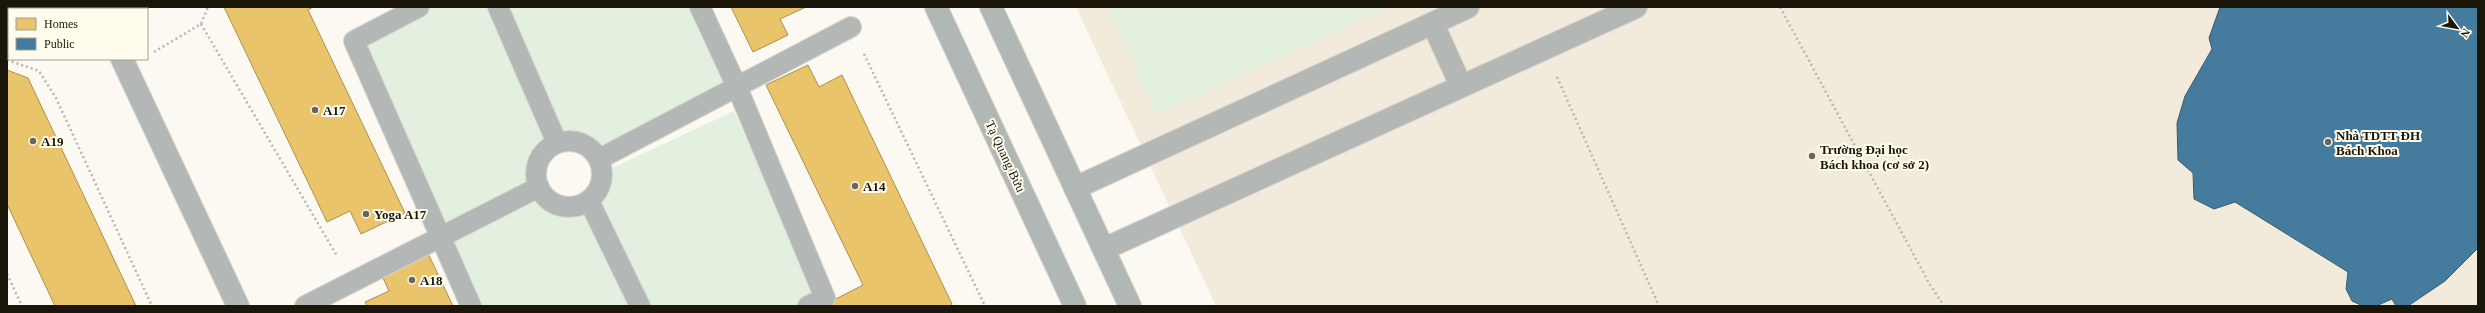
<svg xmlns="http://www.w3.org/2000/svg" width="2485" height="313" viewBox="0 0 2485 313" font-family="'Times New Roman',serif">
<rect width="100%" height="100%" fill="#fbf9f1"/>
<path fill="#f2ebdc" d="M1076,7H2478V306H1216Z"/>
<path fill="#e3efdf" d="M430,7H495L554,142C539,151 533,162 532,179L442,233L359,43Z
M503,7H691L730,98L605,156L582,139L564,137Z
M1108,7H1390L1156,114Z
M734,111L817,296L797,306H646L595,201L602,193L608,170Z
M537,192C548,211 567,216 586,208L635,306H475L446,240Z"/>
<path fill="#e9c46a" stroke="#ab904d" d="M224,7H313L308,10L405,213L361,234L350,211L327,222Z
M731,7H806L780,19L788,35L753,52Z
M808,65L819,87L842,75L952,304L951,306H822L863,285L766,85Z
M7,70L28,78L136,306H55L7,204Z
M425,247L453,306H367L365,302L389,291L379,269Z"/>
<path fill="#457b9d" stroke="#385d71" d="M2220,7H2478V248L2445,281L2408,306H2396L2392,299L2376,306H2363L2352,301L2346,289L2348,272L2235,202L2214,209L2194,199L2193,173L2178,160L2177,123L2185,96L2212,49L2209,38Z"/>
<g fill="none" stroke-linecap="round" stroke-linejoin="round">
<defs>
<path id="lane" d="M419,7L354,41L471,306
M498,7L557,143
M700,7L737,87L825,298L808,306
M536 174a33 33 0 1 1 66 0a33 33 0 1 1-66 0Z
M599,159L851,27
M589,201L640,306
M305,306L539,187"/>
<path id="street" d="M98,7L99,9
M10,9L14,7
M1433,24L1461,86
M122,59L238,306
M1075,188L1468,7
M1104,249L1636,7"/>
<path id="secondary" d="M936,7L1075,306
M991,7L1130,306"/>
</defs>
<use href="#lane" stroke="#d6d4cd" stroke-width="22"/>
<use href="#street" stroke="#d6d4cd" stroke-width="24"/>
<use href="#secondary" stroke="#d6d4cd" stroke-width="24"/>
<path stroke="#b4b8b5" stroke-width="2.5" stroke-dasharray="2 3" stroke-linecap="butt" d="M1780,7L1929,283L1944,306
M201,24L337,256
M154,52L201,24L208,7
M864,54L985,306
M7,60L39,71L56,98L152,306
M1557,77L1659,306
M7,274L22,306"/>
<use href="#lane" stroke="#b3b8b6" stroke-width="20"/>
<use href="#street" stroke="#b3b8b6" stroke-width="22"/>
<use href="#secondary" stroke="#b1b7b4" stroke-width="22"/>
</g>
<g fill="#69665b" stroke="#fffbed" stroke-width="1.5">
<circle cx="315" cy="110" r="4"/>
<circle cx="33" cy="141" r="4"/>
<circle cx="2328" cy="142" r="4"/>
<circle cx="1812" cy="156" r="4"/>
<circle cx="855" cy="186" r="4"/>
<circle cx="366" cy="214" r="4"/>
<circle cx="412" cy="280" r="4"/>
</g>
<g text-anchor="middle" stroke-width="4" stroke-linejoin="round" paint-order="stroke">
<g font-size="13" font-weight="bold" fill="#1a170a" stroke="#fffbed" text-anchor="start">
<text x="323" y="115">A17</text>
<text x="2336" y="140">Nhà TDTT ĐH<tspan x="2336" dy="15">Bách Khoa</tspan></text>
<text x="41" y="146">A19</text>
<text x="1820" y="154">Trường Đại học<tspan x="1820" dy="15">Bách khoa (cơ sở 2)</tspan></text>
<text x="863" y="191">A14</text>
<text x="374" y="219">Yoga A17</text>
<text x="420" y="285">A18</text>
</g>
<g font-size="13" fill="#1a170a" stroke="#fffbed">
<text transform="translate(1006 156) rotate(65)" y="5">Tạ Quang Bửu</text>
</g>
</g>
<rect width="2485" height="313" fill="none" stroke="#1a170a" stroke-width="16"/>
<rect x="8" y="8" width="140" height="52" fill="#fffbed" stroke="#a3a092"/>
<rect x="16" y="18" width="20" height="12" fill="#e9c46a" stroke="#a3a092"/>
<text x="44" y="28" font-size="12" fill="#1a170a">Homes</text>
<rect x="16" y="38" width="20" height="12" fill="#457b9d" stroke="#a3a092"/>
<text x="44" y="48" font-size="12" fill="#1a170a">Public</text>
<g transform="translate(2457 28) rotate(122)" stroke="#fffbed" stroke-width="3" paint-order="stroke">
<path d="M0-3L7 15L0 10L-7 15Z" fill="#1a170a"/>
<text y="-6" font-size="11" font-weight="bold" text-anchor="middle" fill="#1a170a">N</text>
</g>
</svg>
